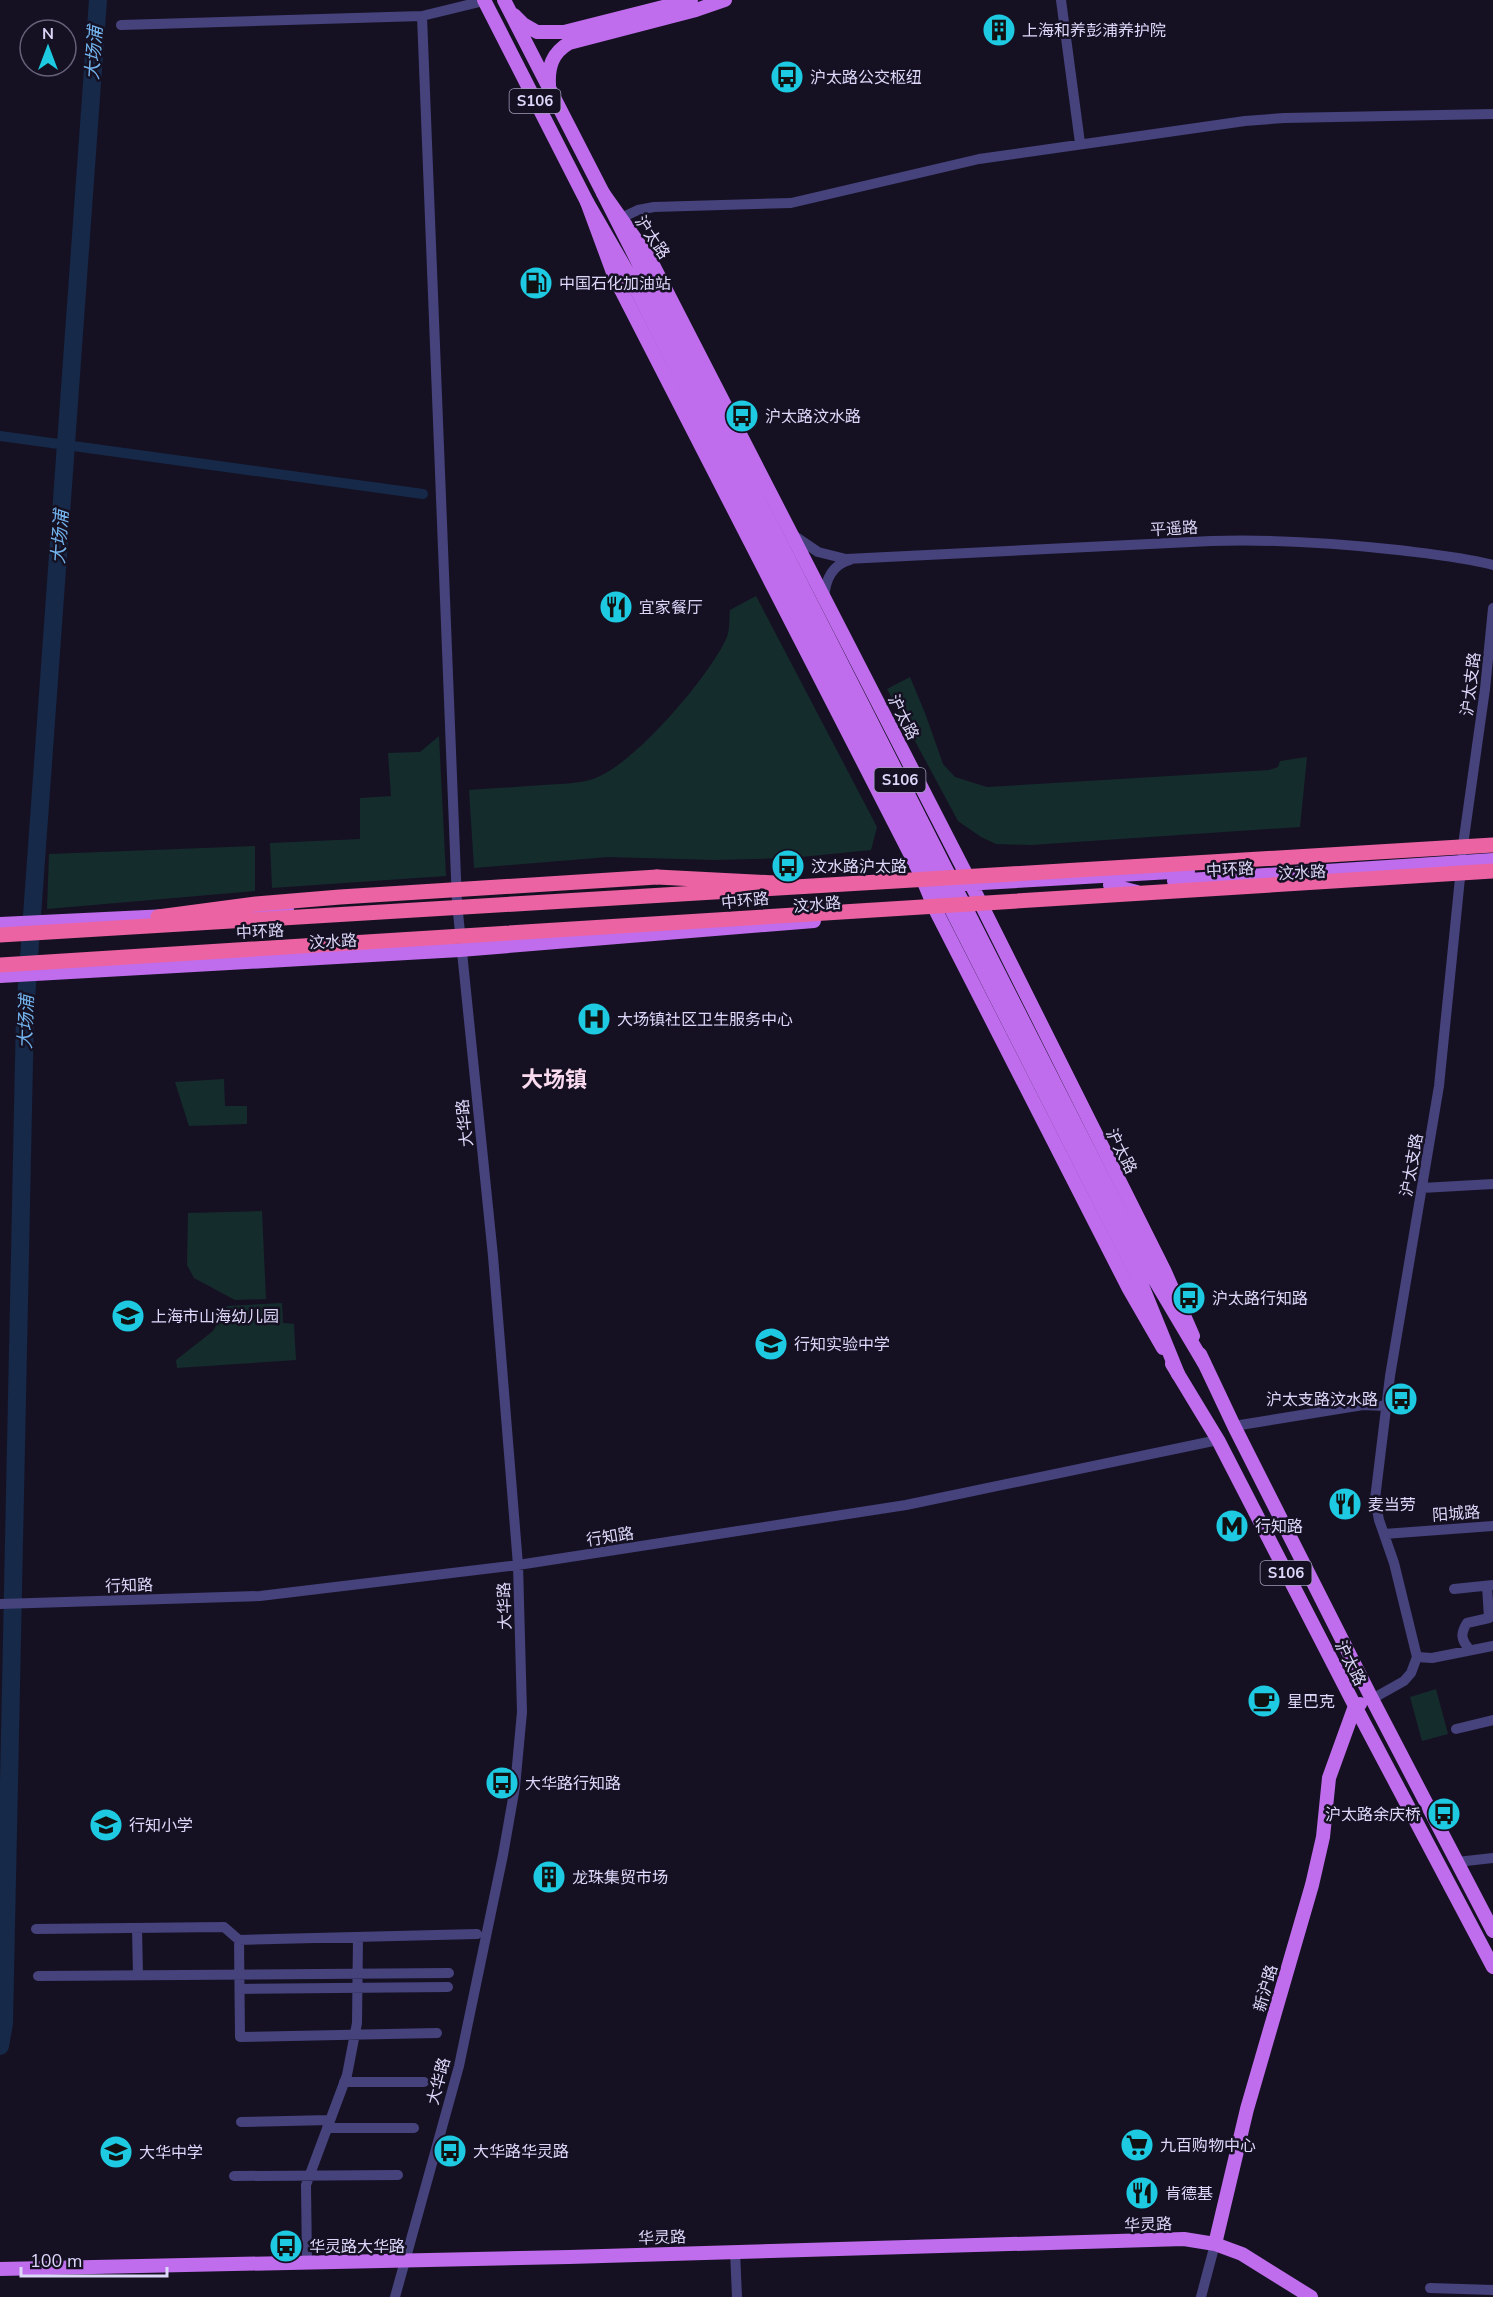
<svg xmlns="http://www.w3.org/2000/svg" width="1493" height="2297" viewBox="0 0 1493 2297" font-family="'Nunito Sans','Noto Sans SC',sans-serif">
<rect width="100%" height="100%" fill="#151123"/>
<path fill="#152c2c" d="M756,596L877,827L871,850L791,858L714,860L608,857L474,868L469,790C494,788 518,787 543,785C559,784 577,784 593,779C633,766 710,676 727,637C730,629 729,618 730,610Z
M910,677L925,713L943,764L955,777L987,787L1269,770L1278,767L1280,761L1307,757L1300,827L1031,845L996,844L981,837L958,821L887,689Z
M439,736L446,876L272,888L270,843L360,839V798L391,796L388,753L420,752Z
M255,846V891L47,909L49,854Z
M224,1079L225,1106H247V1124L189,1126L175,1082Z
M262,1211L266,1299L235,1300L194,1278L187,1265L188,1213Z
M282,1303L283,1323L294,1324L296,1360L177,1368L176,1360L213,1331L227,1306Z
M1436,1689L1448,1734L1422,1741L1410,1697Z"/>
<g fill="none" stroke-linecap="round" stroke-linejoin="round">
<path stroke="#162948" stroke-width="10" d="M0,436L423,494"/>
<path stroke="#162948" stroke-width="18" d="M0,2046L4,2023L25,1013L98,0"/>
<path stroke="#46427c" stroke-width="10" d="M1061,0L1080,143
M121,25L422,16L484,1
M621,218L638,210L654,207L791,203L979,159L1245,121L1284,118L1493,114
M793,535L818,552L846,559L1211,541C1274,539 1335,543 1398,550C1430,554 1462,557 1493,565
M824,599C825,581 831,565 850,560
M1462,852L1485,689L1493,608
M1422,1188L1493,1184
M1234,1426L1363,1405L1385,1406
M1384,1534L1493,1526
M1454,1589L1493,1585
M0,1604L260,1596L518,1565L906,1505L1218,1440
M1470,1650C1461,1640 1460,1634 1467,1623L1489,1618L1487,1586
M1417,1657L1432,1658L1493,1646
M1372,1699L1404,1681L1411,1673L1417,1657L1394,1563L1379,1520L1375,1499L1390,1376L1439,1086L1461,868
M1456,1729L1493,1720
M1457,1862L1493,1858
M137,1928L138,1975
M36,1929L224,1927L239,1940L477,1934
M239,1940L240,2037L437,2033
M38,1976L449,1973
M240,1989L448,1987
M344,2082H424
M241,2122L330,2120
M327,2128H414
M234,2176L398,2175
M735,2251L737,2297
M307,2262L306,2185L347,2075L357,2023L358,1937
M1430,2288L1493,2290
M395,2297L459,2066L503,1855L515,1787L522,1712L518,1565L493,1256L457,903L422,16
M1201,2297L1215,2244"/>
<path stroke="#bf6dec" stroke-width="14" d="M484,0L587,202L615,278L921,875L936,911L1129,1289L1163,1348
M504,0L603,193L651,261L965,872L1165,1272L1193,1336
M514,15L523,24L537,32H564L691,0
M549,85C548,67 552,53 569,43L696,10L725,0
M1174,881L1493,860
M964,884L1188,871
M1110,885L1137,892
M234,913L287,910
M0,924L167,916
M0,976L460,950L814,921
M1200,1354L1234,1426L1372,1699L1493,1931
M1172,1364L1218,1440L1355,1706L1493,1967
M1215,2244L1247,2109L1312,1885L1323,1837L1329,1778L1355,1706L1360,1704
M0,2269L569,2257L1184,2239L1215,2244L1242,2254L1311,2297"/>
<path stroke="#eb63a2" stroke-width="15" d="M657,877L775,883"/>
<path stroke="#bf6dec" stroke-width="14" d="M603,193L1153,1277L1204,1363
M587,202L628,273L1141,1283L1178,1374"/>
<path stroke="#eb63a2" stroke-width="15" d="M158,917L256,904L340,897L657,877
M0,935L1493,845
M0,965L1493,871"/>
</g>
<defs>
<symbol id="building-disc" viewBox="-11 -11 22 22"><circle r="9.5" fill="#1dcae1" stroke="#151123"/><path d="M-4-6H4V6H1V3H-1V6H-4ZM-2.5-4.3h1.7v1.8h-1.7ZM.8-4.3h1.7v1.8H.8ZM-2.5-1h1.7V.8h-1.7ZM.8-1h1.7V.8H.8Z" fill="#111"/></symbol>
<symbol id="bus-disc" viewBox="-11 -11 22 22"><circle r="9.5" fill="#1dcae1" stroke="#151123"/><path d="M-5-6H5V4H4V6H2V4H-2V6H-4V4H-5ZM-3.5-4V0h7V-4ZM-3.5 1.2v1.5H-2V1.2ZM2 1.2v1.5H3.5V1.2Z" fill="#111"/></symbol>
<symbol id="fuel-disc" viewBox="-11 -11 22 22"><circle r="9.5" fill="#1dcae1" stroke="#151123"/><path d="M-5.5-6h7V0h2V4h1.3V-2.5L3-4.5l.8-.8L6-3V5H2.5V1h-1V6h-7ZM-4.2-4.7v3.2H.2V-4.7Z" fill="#111"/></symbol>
<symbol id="restaurant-disc" viewBox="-11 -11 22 22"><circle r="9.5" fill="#1dcae1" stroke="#151123"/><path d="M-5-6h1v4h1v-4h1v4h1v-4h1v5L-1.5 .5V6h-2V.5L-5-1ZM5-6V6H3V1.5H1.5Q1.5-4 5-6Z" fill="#111"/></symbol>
<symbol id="hospital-disc" viewBox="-11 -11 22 22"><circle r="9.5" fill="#1dcae1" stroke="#151123"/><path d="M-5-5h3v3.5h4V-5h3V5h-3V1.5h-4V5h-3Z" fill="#111"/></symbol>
<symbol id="school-disc" viewBox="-11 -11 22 22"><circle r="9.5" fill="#1dcae1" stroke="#151123"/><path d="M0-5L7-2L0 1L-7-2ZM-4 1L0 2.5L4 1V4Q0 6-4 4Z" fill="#111"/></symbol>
<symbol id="metro-disc" viewBox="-11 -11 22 22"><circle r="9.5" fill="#1dcae1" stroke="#151123"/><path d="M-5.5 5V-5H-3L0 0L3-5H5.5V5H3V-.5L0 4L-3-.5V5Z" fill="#111"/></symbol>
<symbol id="cafe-disc" viewBox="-11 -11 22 22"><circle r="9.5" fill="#1dcae1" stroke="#151123"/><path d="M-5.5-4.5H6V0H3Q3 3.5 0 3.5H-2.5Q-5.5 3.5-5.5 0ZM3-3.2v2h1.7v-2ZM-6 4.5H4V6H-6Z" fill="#111"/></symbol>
<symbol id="supermarket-disc" viewBox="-11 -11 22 22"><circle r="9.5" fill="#1dcae1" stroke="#151123"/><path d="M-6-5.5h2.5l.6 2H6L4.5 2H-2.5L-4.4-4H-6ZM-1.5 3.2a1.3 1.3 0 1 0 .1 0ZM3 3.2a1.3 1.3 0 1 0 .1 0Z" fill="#111"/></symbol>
</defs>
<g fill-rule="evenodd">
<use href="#building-disc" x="980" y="11" width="38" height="38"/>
<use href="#bus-disc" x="768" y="58" width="38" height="38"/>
<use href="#fuel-disc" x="517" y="264" width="38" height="38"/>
<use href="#bus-disc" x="723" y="397" width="38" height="38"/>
<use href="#restaurant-disc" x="597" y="588" width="38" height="38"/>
<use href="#bus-disc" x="769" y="847" width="38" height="38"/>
<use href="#hospital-disc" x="575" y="1000" width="38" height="38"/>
<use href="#bus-disc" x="1170" y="1279" width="38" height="38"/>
<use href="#school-disc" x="109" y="1297" width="38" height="38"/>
<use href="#school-disc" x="752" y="1325" width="38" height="38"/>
<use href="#bus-disc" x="1382" y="1380" width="38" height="38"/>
<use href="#restaurant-disc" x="1326" y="1485" width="38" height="38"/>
<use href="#metro-disc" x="1213" y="1507" width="38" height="38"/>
<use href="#cafe-disc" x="1245" y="1682" width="38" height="38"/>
<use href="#bus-disc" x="483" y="1764" width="38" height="38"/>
<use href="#bus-disc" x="1425" y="1795" width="38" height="38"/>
<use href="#school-disc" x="87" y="1806" width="38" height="38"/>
<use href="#building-disc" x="530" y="1858" width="38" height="38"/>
<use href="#supermarket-disc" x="1118" y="2126" width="38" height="38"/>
<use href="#bus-disc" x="431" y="2132" width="38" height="38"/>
<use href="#school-disc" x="97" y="2133" width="38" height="38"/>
<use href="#restaurant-disc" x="1123" y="2174" width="38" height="38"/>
<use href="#bus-disc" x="267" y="2227" width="38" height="38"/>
</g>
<g text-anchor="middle" stroke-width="5" stroke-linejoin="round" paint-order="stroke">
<g fill="#151123" stroke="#a19cba" stroke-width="1.5">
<rect x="509.5" y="89" width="51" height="24" rx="4.5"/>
<rect x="874.5" y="768" width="51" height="24" rx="4.5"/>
<rect x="1260.5" y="1561" width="51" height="24" rx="4.5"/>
</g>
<g font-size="15" font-weight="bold" fill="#ddd8fa">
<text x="535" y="106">S106</text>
<text x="900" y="785">S106</text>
<text x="1286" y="1578">S106</text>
</g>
<g font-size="16" fill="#ddd8fa" stroke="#151123" text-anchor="start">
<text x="1022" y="36">上海和养彭浦养护院</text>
<text x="810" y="83">沪太路公交枢纽</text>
<text x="559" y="289">中国石化加油站</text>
<text x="765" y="422">沪太路汶水路</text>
<text x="639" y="613">宜家餐厅</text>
<text x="811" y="872">汶水路沪太路</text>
<text x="617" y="1025">大场镇社区卫生服务中心</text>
<text x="1212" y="1304">沪太路行知路</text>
<text x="151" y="1322">上海市山海幼儿园</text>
<text x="794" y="1350">行知实验中学</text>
<text x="1378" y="1405" text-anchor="end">沪太支路汶水路</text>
<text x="1368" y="1510">麦当劳</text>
<text x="1255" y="1532">行知路</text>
<text x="1287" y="1707">星巴克</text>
<text x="525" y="1789">大华路行知路</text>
<text x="1421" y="1820" text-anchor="end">沪太路余庆桥</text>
<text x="129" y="1831">行知小学</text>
<text x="572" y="1883">龙珠集贸市场</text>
<text x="1160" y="2151">九百购物中心</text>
<text x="473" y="2157">大华路华灵路</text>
<text x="139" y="2158">大华中学</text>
<text x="1165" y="2199">肯德基</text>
<text x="309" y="2252">华灵路大华路</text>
</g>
<g font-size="16" fill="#ddd8fa" stroke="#151123">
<text transform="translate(653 237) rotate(56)" y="6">沪太路</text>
<text transform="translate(1174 528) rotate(-3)" y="6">平遥路</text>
<text transform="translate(1470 684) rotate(-83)" y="6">沪太支路</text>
<text transform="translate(904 717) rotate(63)" y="6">沪太路</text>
<text transform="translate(1230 869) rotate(-3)" y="6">中环路</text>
<text transform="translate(1302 872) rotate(-3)" y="6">汶水路</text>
<text transform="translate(745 900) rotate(-6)" y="6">中环路</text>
<text transform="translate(817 904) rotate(-5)" y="6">汶水路</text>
<text transform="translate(260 931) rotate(-3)" y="6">中环路</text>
<text transform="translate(333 941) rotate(-3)" y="6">汶水路</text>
<text transform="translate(464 1123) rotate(-96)" y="6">大华路</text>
<text transform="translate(1122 1151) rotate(63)" y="6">沪太路</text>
<text transform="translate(1411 1165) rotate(-80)" y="6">沪太支路</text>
<text transform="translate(1456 1513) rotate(-4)" y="6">阳城路</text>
<text transform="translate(610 1536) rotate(-9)" y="6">行知路</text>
<text transform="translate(129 1585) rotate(-2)" y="6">行知路</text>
<text transform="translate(504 1606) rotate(-92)" y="6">大华路</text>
<text transform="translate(1351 1663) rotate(63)" y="6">沪太路</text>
<text transform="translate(1265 1988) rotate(-74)" y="6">新沪路</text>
<text transform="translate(438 2081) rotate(-75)" y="6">大华路</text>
<text transform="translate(1148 2224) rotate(-2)" y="6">华灵路</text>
<text transform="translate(662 2237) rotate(-2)" y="6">华灵路</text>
</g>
<g font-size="18" font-style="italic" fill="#73b3ed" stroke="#151123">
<text transform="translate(94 53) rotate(-86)" y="6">大场浦</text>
<text transform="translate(60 537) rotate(-86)" y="6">大场浦</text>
<text transform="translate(26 1022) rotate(-88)" y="6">大场浦</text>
</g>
<g font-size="22" font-weight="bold" fill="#fadaee" stroke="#151123">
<text x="554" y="1087">大场镇</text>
</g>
</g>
<g transform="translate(48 48)"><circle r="28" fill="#151123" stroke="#656179" stroke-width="1.5"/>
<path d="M0-4.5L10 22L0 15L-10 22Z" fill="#1dcae1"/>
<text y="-9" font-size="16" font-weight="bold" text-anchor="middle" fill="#ddd8fa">N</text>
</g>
<path d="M21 2267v9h146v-9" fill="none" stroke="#ddd8fa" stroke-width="3"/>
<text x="30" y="2267" font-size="18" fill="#ddd8fa" stroke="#151123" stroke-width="4.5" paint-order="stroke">100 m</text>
</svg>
